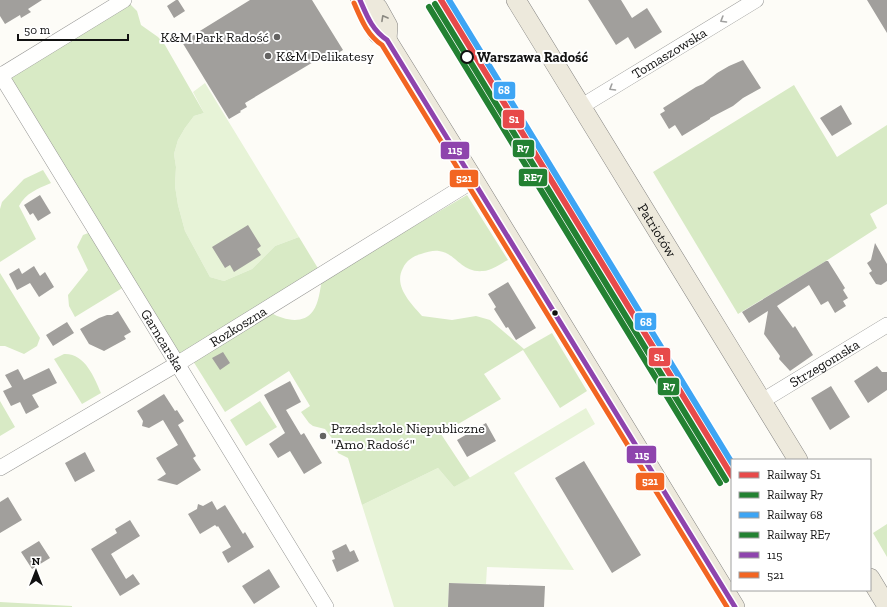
<svg xmlns="http://www.w3.org/2000/svg" width="887" height="607" viewBox="0 0 887 607" font-family="'Zilla Slab',serif">
<rect width="100%" height="100%" fill="#fdfcf7"/>
<path fill="#e7f3d7" d="M205,83L299,237L275,246L252,269L224,281L210,277L185,231L178,205L175,186L176,167L174,154L178,140L185,128L194,116L204,113L193,92Z
M586,408L595,424L514,473L574,570L487,567L486,584L449,583L448,607H394L362,505L438,468L454,487Z"/>
<path fill="#d8eac5" d="M128,2L137,11L141,25L158,37L165,45L204,113L194,116L185,128L178,140L174,154L176,167L175,186L178,205L185,231L210,277L224,281L252,269L275,246L299,237L319,270L182,353H176L10,82L12,75Z
M794,85L837,157L887,125V204L870,214L877,228L826,261L738,314L653,172Z
M43,170L51,183C37,189 26,193 19,206L36,239L0,262V209L2,202L24,179Z
M467,195L508,260C500,264 491,271 483,271C461,273 456,253 439,251C434,250 427,252 421,254C413,256 406,261 403,268C393,286 411,303 422,316L452,320L476,316L490,320L524,349L552,333L587,391L560,408L523,350L484,374L501,399L441,434L470,478L454,487L438,468L362,505L348,458L338,453L334,441L325,429L313,426L309,423L301,412L310,406L289,371L225,412L193,361L271,313C284,320 303,325 313,311C319,303 320,289 322,280Z
M91,232L124,287L75,317L69,306L68,295L88,270L77,247L83,235Z
M0,273L40,338L37,346L24,354L5,346H0Z
M64,354C85,353 94,377 101,393L82,404L54,359Z
M0,401L15,427L0,436Z
M260,401L277,427L246,446L230,420Z
M887,524V557L873,533Z
M0,602L72,606V607H0Z"/>
<path fill="#a19f9c" d="M0,0H42L28,9L31,12L21,18L20,15L5,24L0,16Z
M176,0H178L185,11L174,18L167,6Z
M250,0H312L343,50L333,56L330,52L245,103L247,107L240,111L241,112L229,119L182,42Z
M588,0H621L632,18L647,8L662,32L635,49L628,37L616,45Z
M867,0H887V33Z
M743,60L761,88L743,98L733,106L710,118V119L682,136L675,125L669,129L660,114L665,111L663,108L696,87L703,84L717,73L729,66Z
M841,105L852,124L832,136L820,118Z
M40,195L51,213L38,221L33,213L30,215L24,205Z
M248,225L261,246L257,249L261,255L234,272L230,265L225,268L212,247Z
M875,243L887,264V281L881,285L876,284L869,273L872,271L867,263L871,260Z
M826,261H828L845,288L843,290L848,298L843,301L846,306L835,313L828,301L821,305L809,285L777,306L793,328L795,326L813,355L790,371L779,359L780,356L764,334L768,311L749,323L742,312Z
M34,266L40,276L45,272L54,287L39,297L30,283L17,290L9,274L19,268L22,274Z
M508,282L536,328L516,340L508,327L506,328L494,309L496,307L488,294Z
M118,311L131,332L124,336L126,339L104,351L89,344L80,329L99,318L107,315H112Z
M67,322L74,333L53,346L46,335Z
M223,352L230,363L220,370L212,358Z
M877,366L882,372H887V390L868,403L854,381Z
M49,368L57,383L32,395L39,407L26,414L20,402L11,406L3,391L12,387L5,375L18,369L24,380Z
M290,381L301,402L286,410L301,435L304,433L322,463L304,474L290,451L278,458L269,444L285,433L264,395Z
M831,386L850,417L830,430L811,398Z
M164,394L175,411L177,410L184,421L178,425L196,456L193,458L201,470L177,485L157,480L166,474L156,458L178,445L163,420L149,428L142,426L143,421L137,411Z
M486,423L496,441L467,457L457,440Z
M85,452L95,471L75,482L65,463Z
M584,461L641,555L612,573L555,478Z
M8,497L22,520L0,533V502Z
M212,501L217,510L225,505L243,534L245,532L254,547L228,563L222,552L231,547L218,526L217,527L215,525L200,534L188,514L197,509L198,504L203,506Z
M130,520L140,536L111,554L126,579L133,574L140,584L120,596L91,549L117,533L115,529Z
M39,541L50,558L32,569L21,552Z
M346,544L350,552L354,550L359,561L337,572L332,560L335,559L332,551Z
M269,569L280,587L254,604L242,586Z
M449,583L545,586L544,607H448Z"/>
<g fill="none" stroke-linecap="round" stroke-linejoin="round">
<defs>
<g id="minor">
<path id="s1" d="M0,74L326,607"/>
<path d="M0,76L124,0"/>
<path id="s2" d="M582,106L756,0"/>
<path id="s3" d="M762,401L887,325"/>
<path id="s4" d="M0,468L177,364L474,180"/>
</g>
<g id="major">
<path d="M360,0L367,16L378,34L387,40L474,180L735,607"/>
<path d="M370,0L378,8L388,26L387,40"/>
<path id="s5" d="M516,0L798,460"/>
<path d="M870,578L887,606"/>
</g>
</defs>
<use href="#minor" stroke="#979795" stroke-width="16"/>
<use href="#major" stroke="#858482" stroke-width="20"/>
<use href="#minor" stroke="#fffffe" stroke-width="15"/>
<use href="#major" stroke="#ede9dc" stroke-width="19"/>
<defs>
<path id="bus-1" d="M360,0C367,16 372,30 387,40L735,607"/>
<path id="bus-2" d="M354,3C361,19 367,35 382,45L727,607"/>
</defs>
<use href="#bus-1" stroke="#fff" stroke-width="8"/>
<use href="#bus-2" stroke="#fff" stroke-width="8"/>
<use href="#bus-1" stroke="#8e44ad" stroke-width="5"/>
<use href="#bus-2" stroke="#f26522" stroke-width="5"/>
<defs>
<path id="rail-1" d="M441,0L732,476"/>
<path id="rail-2" d="M435,4L726,480"/>
<path id="rail-3" d="M449,0L732,463"/>
<path id="rail-4" d="M429,7L720,483"/>
</defs>
<use href="#rail-1" stroke="#fff" stroke-width="9"/>
<use href="#rail-2" stroke="#fff" stroke-width="9"/>
<use href="#rail-3" stroke="#fff" stroke-width="9"/>
<use href="#rail-4" stroke="#fff" stroke-width="9"/>
<use href="#rail-1" stroke="#e74a4a" stroke-width="6"/>
<use href="#rail-2" stroke="#238132" stroke-width="6"/>
<use href="#rail-3" stroke="#3ea5f4" stroke-width="6"/>
<use href="#rail-4" stroke="#238132" stroke-width="6"/>
</g>
<defs><path id="oneway-chevron" d="M-2-3.5L2.5 0L-2 3.5" fill="none" stroke-width="1.6" stroke-linecap="round" stroke-linejoin="round"/></defs>
<use stroke="#8a8881" href="#oneway-chevron" transform="translate(384 18) rotate(-119)"/>
<g stroke="#a0a09f">
<use href="#oneway-chevron" transform="translate(723 20) rotate(149)"/>
<use href="#oneway-chevron" transform="translate(612 88) rotate(149)"/>
</g>
<g fill="#646362" stroke="#fff" stroke-width="1.5">
<circle cx="277" cy="37" r="4"/>
<circle cx="268" cy="56" r="4"/>
<circle cx="323" cy="436" r="4"/>
</g>
<circle fill="#fff" stroke="#111" stroke-width="2" cx="467" cy="57" r="6"/>
<circle fill="#111" stroke="#fff" stroke-width="1.5" cx="555" cy="313" r="3.5"/>
<g text-anchor="middle" stroke-width="4" stroke-linejoin="round" paint-order="stroke">
<g font-size="14" fill="#111" stroke="#fff" text-anchor="start">
<text x="269" y="42" text-anchor="end">K&amp;M Park Radość</text>
<text x="276" y="61">K&amp;M Delikatesy</text>
<text x="331" y="433">Przedszkole Niepubliczne<tspan x="331" dy="16">"Amo Radość"</tspan></text>
</g>
<g font-size="14" fill="#111" stroke="#fff">
<text dy="5" stroke="none"><textPath href="#s2" startOffset="102">Tomaszowska</textPath></text>
<text dy="5" stroke="none"><textPath href="#s5" startOffset="270">Patriotów</textPath></text>
<text dy="5" stroke="none"><textPath href="#s4" startOffset="277">Rozkoszna</textPath></text>
<text dy="5" stroke="none"><textPath href="#s1" startOffset="312">Garncarska</textPath></text>
<text dy="5" stroke="none"><textPath href="#s3" startOffset="73">Strzegomska</textPath></text>
</g>
<g font-size="14" font-weight="bold" fill="#111" stroke="#fff" text-anchor="start">
<text x="477" y="62">Warszawa Radość</text>
</g>
</g>
<g stroke="#fff" stroke-width="1.5">
<rect x="493" y="81" width="23" height="19" rx="4" fill="#3ea5f4"/>
<rect x="502" y="109" width="23" height="20" rx="4" fill="#e74a4a"/>
<rect x="512" y="139" width="23" height="19" rx="4" fill="#238132"/>
<rect x="440" y="141" width="30" height="19" rx="4" fill="#8e44ad"/>
<rect x="518" y="168" width="30" height="19" rx="4" fill="#238132"/>
<rect x="449" y="169" width="30" height="19" rx="4" fill="#f26522"/>
<rect x="634" y="312" width="23" height="19" rx="4" fill="#3ea5f4"/>
<rect x="648" y="347" width="23" height="20" rx="4" fill="#e74a4a"/>
<rect x="657" y="377" width="23" height="19" rx="4" fill="#238132"/>
<rect x="626" y="445" width="31" height="19" rx="4" fill="#8e44ad"/>
<rect x="635" y="472" width="30" height="19" rx="4" fill="#f26522"/>
</g>
<g font-size="11" text-anchor="middle" font-weight="bold" fill="#fff">
<text x="504" y="94">68</text>
<text x="514" y="123">S1</text>
<text x="523" y="152">R7</text>
<text x="455" y="154">115</text>
<text x="533" y="181">RE7</text>
<text x="464" y="182">521</text>
<text x="646" y="326">68</text>
<text x="659" y="361">S1</text>
<text x="669" y="390">R7</text>
<text x="642" y="459">115</text>
<text x="650" y="485">521</text>
</g>
<rect x="731" y="459" width="140" height="132" fill="#ffffff" stroke="#a0a0a0"/>
<rect x="739" y="472" width="20" height="6" fill="#e74a4a" stroke="#a0a0a0"/>
<text x="767" y="479" font-size="12" fill="#111111">Railway S1</text>
<rect x="739" y="492" width="20" height="6" fill="#238132" stroke="#a0a0a0"/>
<text x="767" y="499" font-size="12" fill="#111111">Railway R7</text>
<rect x="739" y="512" width="20" height="6" fill="#3ea5f4" stroke="#a0a0a0"/>
<text x="767" y="519" font-size="12" fill="#111111">Railway 68</text>
<rect x="739" y="532" width="20" height="6" fill="#238132" stroke="#a0a0a0"/>
<text x="767" y="539" font-size="12" fill="#111111">Railway RE7</text>
<rect x="739" y="552" width="20" height="6" fill="#8e44ad" stroke="#a0a0a0"/>
<text x="767" y="559" font-size="12" fill="#111111">115</text>
<rect x="739" y="572" width="20" height="6" fill="#f26522" stroke="#a0a0a0"/>
<text x="767" y="579" font-size="12" fill="#111111">521</text>
<g transform="translate(36 571)" stroke="#ffffff" stroke-width="3" paint-order="stroke">
<path d="M0-3L7 15L0 10L-7 15Z" fill="#111111"/>
<text y="-6" font-size="11" font-weight="bold" text-anchor="middle" fill="#111111">N</text>
</g>
<path d="M18 34v6h110v-6" fill="none" stroke="#111111" stroke-width="2"/>
<text x="24" y="34" font-size="12" fill="#111111" stroke="#ffffff" stroke-width="3" paint-order="stroke">50 m</text>
</svg>
